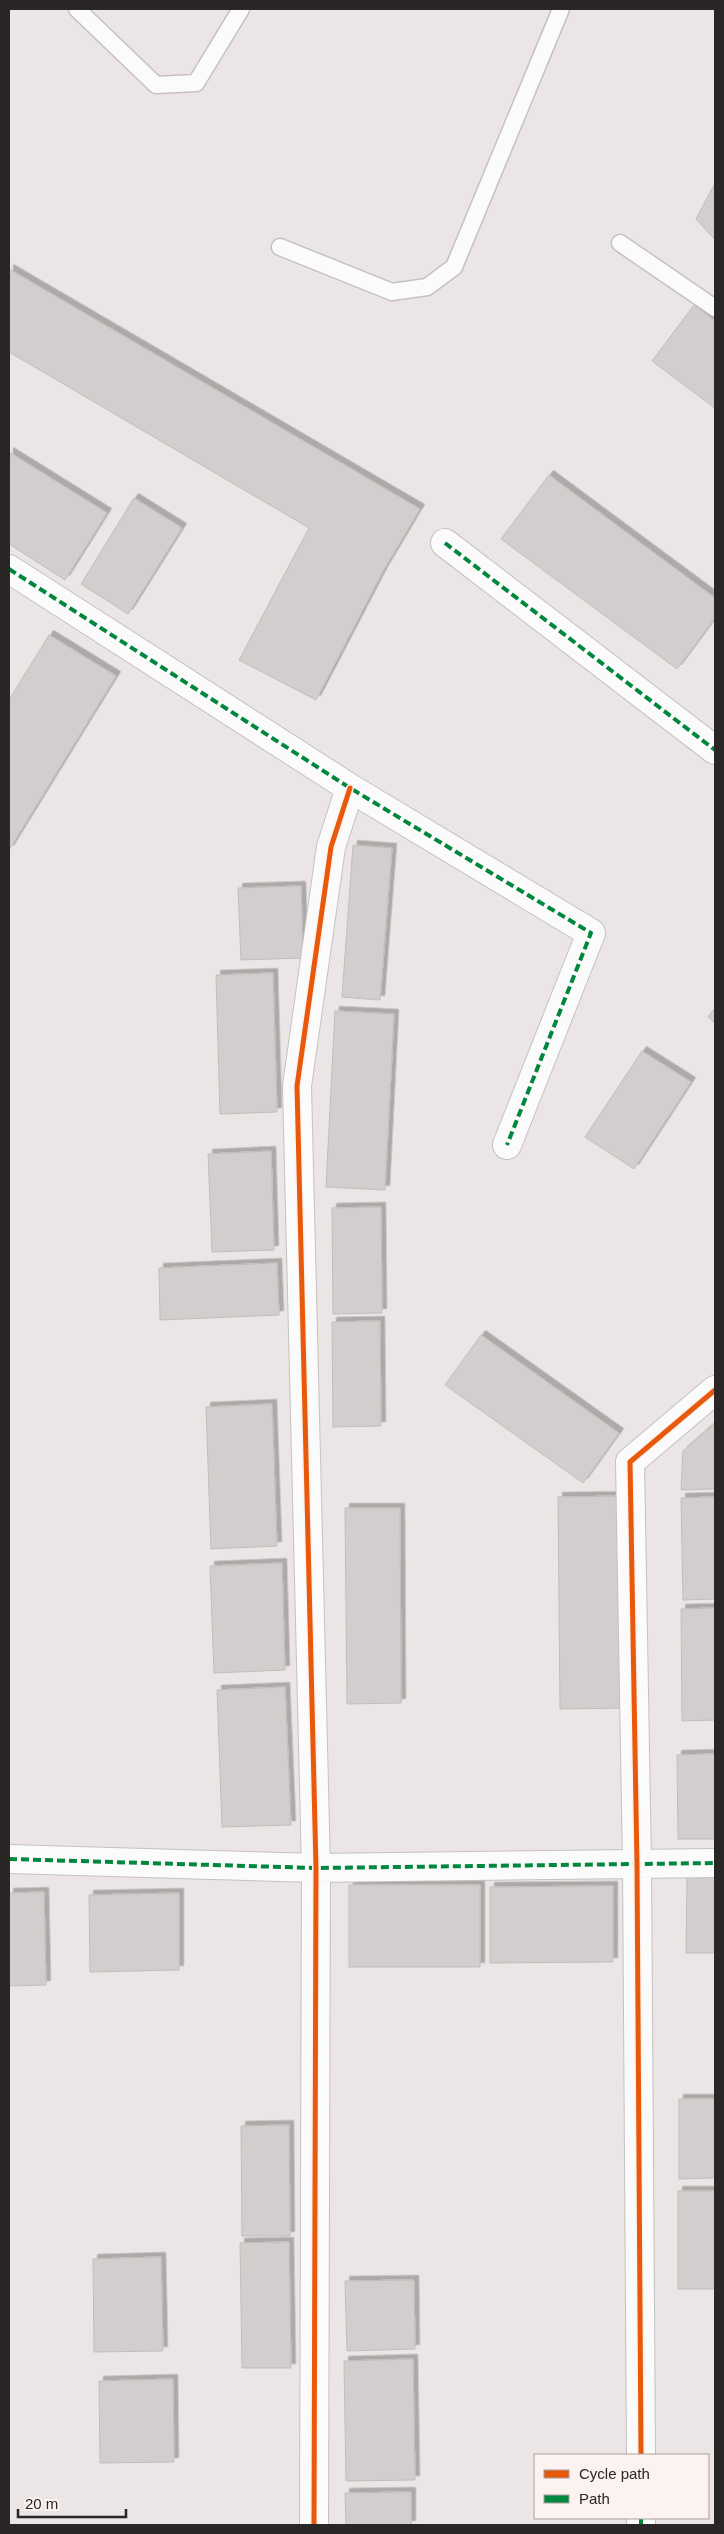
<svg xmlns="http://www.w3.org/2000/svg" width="724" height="2534" viewBox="0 0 724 2534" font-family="Arial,sans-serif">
<defs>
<filter id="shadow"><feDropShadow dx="4.5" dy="-4.5" stdDeviation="0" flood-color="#0004"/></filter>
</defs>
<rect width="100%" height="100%" fill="#ebe6e5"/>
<path fill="#d1cecd" stroke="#c1bdbc" filter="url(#shadow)" d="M715,183V240L696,219Z
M9,269L420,509L383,571L316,700L239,660L309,528L9,352Z
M694,305L715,321V408L652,361Z
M9,452L107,513L65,580L9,544Z
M549,475L715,598V618L677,669L501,539Z
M134,498L182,528L128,614L81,584Z
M49,635L116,676L9,850V700Z
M353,845L392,848L380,1000L342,997Z
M301,886L303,958L241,960L238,888Z
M273,973L277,1112L220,1114L216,975Z
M715,1008V1023L708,1017Z
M335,1011L394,1014L385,1190L326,1187Z
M642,1051L691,1082L634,1169L585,1137Z
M271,1151L274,1250L212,1252L208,1154Z
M381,1207L382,1313L333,1314L332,1208Z
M277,1263L279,1315L160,1320L159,1268Z
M380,1321L381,1426L333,1427L332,1322Z
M481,1335L619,1433L583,1483L445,1385Z
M272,1404L277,1546L211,1549L206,1407Z
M715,1423V1489L681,1490L683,1451Z
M628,1496L630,1708L560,1709L558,1497Z
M715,1497V1599L683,1600L681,1498Z
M345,1508H400L401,1703L347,1704Z
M282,1563L285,1670L214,1673L210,1566Z
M715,1608V1720L682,1721L681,1609Z
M285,1687L291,1825L222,1827L217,1690Z
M715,1754V1839H678L677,1755Z
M687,1877H715V1953H686Z
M349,1885H480V1967H349Z
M613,1886V1962L490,1963V1887Z
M44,1892L46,1985L9,1986V1893Z
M179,1893V1970L90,1972L89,1895Z
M679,2099H715V2178L679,2179Z
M289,2125L290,2236H242L241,2126Z
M678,2191H715V2289H678Z
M289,2242L291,2368H242L240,2243Z
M161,2257L163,2351L94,2352L93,2259Z
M414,2280L415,2349L347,2351L345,2281Z
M413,2359L415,2480L346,2481L344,2361Z
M173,2379L174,2462L100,2463L99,2381Z
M411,2492V2525H346L345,2493Z"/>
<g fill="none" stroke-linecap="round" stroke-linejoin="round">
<defs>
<path id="lane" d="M77,9L156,85L196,83L241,9
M620,243L715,308
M280,247L392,292L427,287L454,267L561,9"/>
<path id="street" d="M445,543L715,750
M9,569L350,788L591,933L507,1145
M9,1859L316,1868L715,1863
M641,2455L637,1864L630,1462L715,1390
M314,2525L316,1868L297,1086L331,847L350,788
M641,2525V2518"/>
</defs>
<use href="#lane" stroke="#c5c1c0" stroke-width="19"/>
<use href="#street" stroke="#c5c1c0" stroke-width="30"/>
<use href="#lane" stroke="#fcfbfb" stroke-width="16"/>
<use href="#street" stroke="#fcfbfb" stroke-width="28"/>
<path stroke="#00873e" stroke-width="4" stroke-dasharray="8 4" stroke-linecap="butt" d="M445,543L715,750
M9,569L350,788L591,933L507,1145
M9,1859L316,1868L715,1863
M641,2525V2518"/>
<defs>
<path id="cycleway" d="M641,2455L637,1864L630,1462L715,1390
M314,2525L316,1868L297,1086L331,847L350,788"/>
</defs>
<use href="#cycleway" stroke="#fcf2ef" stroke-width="8"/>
<use href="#cycleway" stroke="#e8590c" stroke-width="5"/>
</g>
<rect width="724" height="2534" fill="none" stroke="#292625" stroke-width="20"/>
<rect x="534" y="2454" width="175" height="65" fill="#fcf2ef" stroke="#a8a09e"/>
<rect x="544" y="2470" width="25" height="8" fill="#e8590c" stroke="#a8a09e"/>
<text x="579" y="2479" font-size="15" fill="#292625">Cycle path</text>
<rect x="544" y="2495" width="25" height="8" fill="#00873e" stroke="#a8a09e"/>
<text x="579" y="2504" font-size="15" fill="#292625">Path</text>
<path d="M18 2509v8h108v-8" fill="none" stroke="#292625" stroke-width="2.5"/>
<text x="25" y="2509" font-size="15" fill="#292625" stroke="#fcf2ef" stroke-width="4" paint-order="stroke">20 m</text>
</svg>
